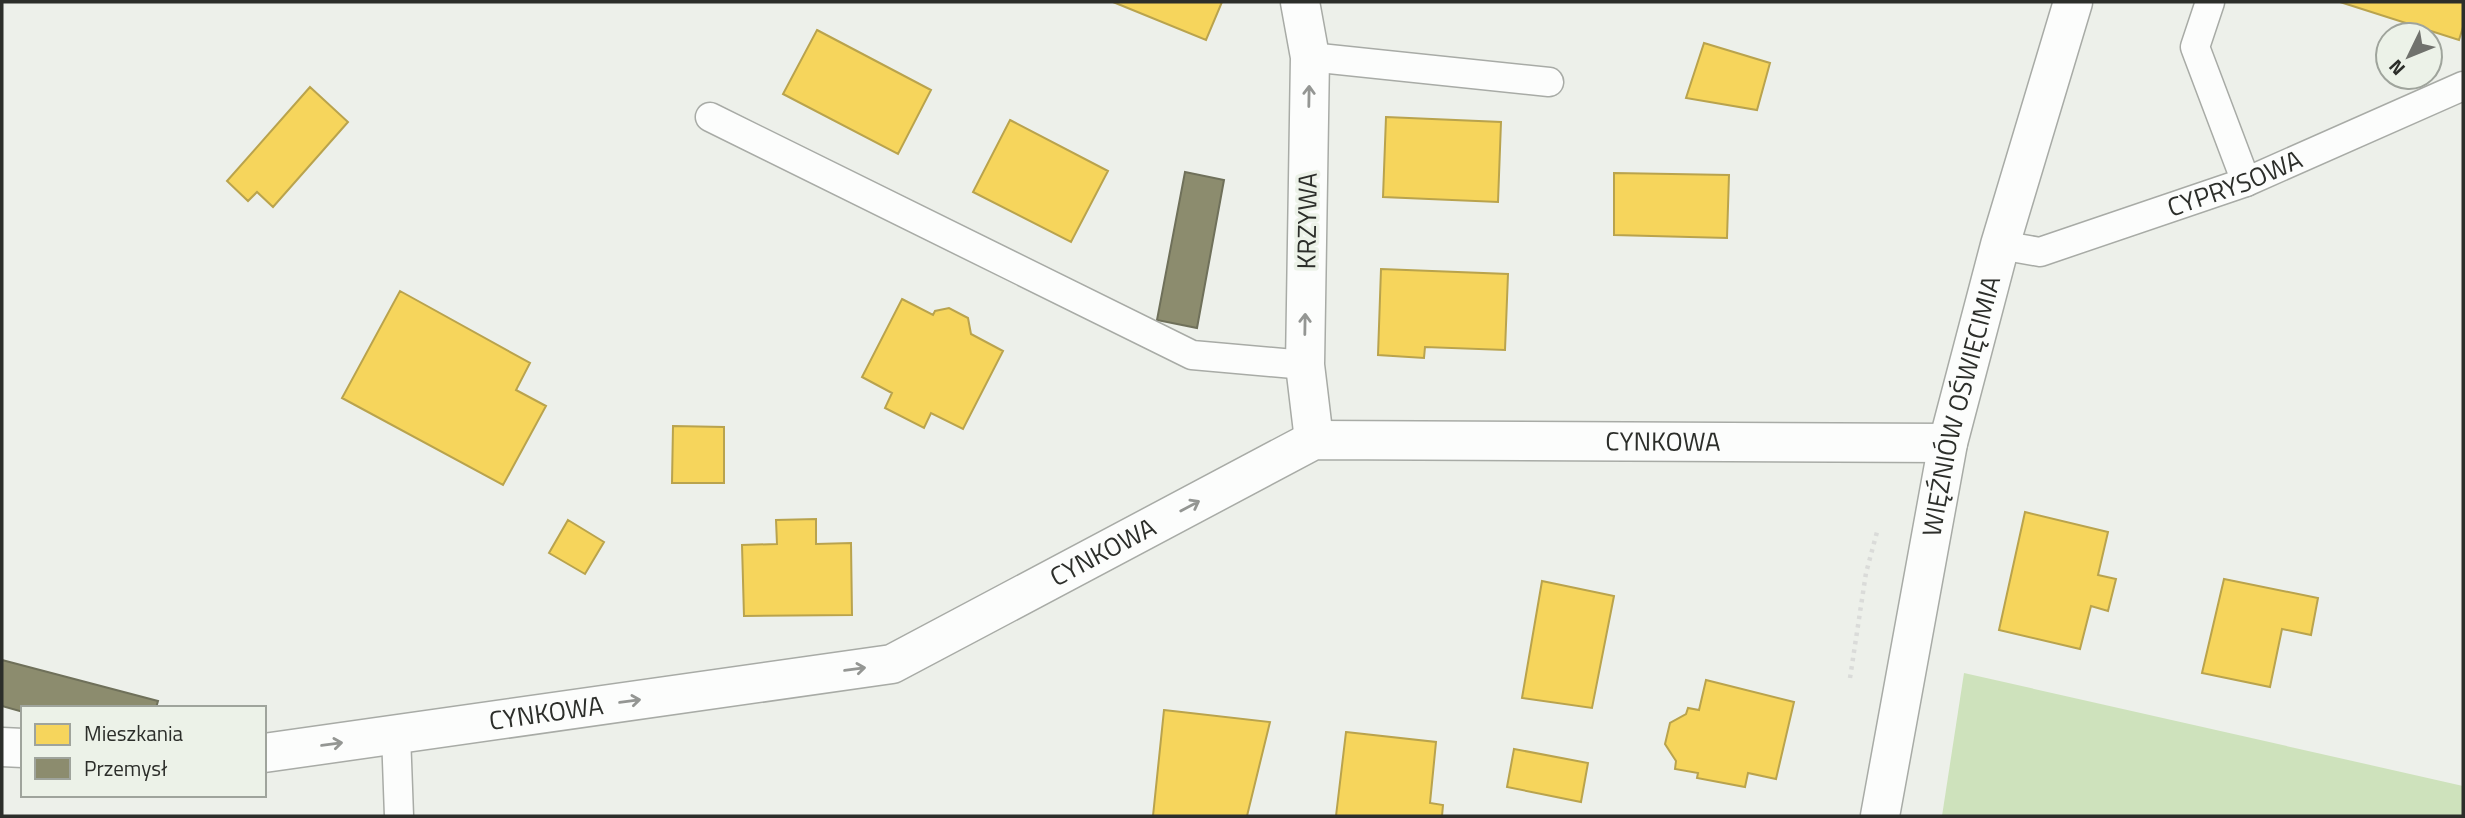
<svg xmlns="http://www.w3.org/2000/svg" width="2465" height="818" viewBox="0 0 2465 818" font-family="'Titillium Web',sans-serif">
<rect width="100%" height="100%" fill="#edf0ea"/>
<path fill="#cee2bc" d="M1964,673L2463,786V816H1942Z"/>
<path fill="#f6d55c" stroke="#b9a34d" stroke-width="2" d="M1113,2H1222L1206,40Z
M2340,2H2463V27L2459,40Z
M817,30L931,90L898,154L783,94Z
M1704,43L1770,63L1757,110L1686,98Z
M310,87L348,122L273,207L257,192L248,201L227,181Z
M1386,117L1501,122L1498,202L1383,197Z
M1010,120L1108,171L1071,242L973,192Z
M1614,173L1729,175L1727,238L1614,235Z
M1381,269L1508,274L1505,350L1425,347L1424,358L1378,355Z
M400,291L530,363L516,390L546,406L503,485L342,398Z
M902,299L933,315L935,311L949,308L968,318L971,334L1003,351L963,429L931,413L924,428L885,408L892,393L862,377Z
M673,426L724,427V483H672Z
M2025,512L2108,532L2098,575L2116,579L2108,611L2091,606L2080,649L1999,630Z
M816,519V544L851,543L852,615L744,616L742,545L777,544L776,520Z
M568,520L604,542L585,574L549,553Z
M2224,579L2318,598L2311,635L2282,629L2270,687L2202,673Z
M1542,581L1614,596L1592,708L1522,698Z
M1706,680L1794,702L1776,779L1748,773L1745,787L1697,778L1698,773L1675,769L1676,761L1665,744L1670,723L1686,714L1688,708L1699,710Z
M1164,710L1270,722L1247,816H1153Z
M1346,732L1436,742L1430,803L1443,805L1442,816H1336Z
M1514,749L1588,763L1581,802L1507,787Z"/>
<path fill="#8c8c6e" stroke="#6f705a" stroke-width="2" d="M1185,172L1224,180L1197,328L1157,320Z
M2,660L158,701L156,708H23V712L2,706Z"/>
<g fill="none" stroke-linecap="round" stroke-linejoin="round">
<defs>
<g id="lane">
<path d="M2210,2L2195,47L2246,182"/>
<path d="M1310,57L1549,82"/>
<path d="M710,117L1192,355L1305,365"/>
<path id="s1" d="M2000,245L2040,252L2246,182L2463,86"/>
<path d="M396,734L399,816"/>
</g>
<g id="street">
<path d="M1300,2L1310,57L1305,365L1314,440"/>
<path d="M2,747L23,748"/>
<path id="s2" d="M264,753L892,664L1314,440L1948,443"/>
</g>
<g id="secondary">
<path id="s3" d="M1880,816L1948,443L2000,245L2073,2"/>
</g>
</defs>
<use href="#lane" stroke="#a8aba6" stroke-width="31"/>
<use href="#street" stroke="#a8aba6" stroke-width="41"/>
<use href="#secondary" stroke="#a8aba6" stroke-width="41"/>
<path stroke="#dadbd9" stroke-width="4.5" stroke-dasharray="3.5 5" stroke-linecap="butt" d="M1850,678L1866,573L1877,532"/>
<use href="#lane" stroke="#fcfdfc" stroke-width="28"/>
<use href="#street" stroke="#fcfdfc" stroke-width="38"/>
<use href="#secondary" stroke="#fcfdfc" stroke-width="38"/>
</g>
<defs><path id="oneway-shaft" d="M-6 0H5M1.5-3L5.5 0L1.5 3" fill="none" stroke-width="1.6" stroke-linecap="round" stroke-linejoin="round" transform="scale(1.75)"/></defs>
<g stroke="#949693">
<use href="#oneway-shaft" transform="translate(1309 96) rotate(-89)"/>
<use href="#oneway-shaft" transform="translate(1305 324) rotate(-89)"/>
<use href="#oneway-shaft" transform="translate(1190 506) rotate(-28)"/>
<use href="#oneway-shaft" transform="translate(855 669) rotate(-8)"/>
<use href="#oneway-shaft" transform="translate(630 701) rotate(-8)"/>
<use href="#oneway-shaft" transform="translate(332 744) rotate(-8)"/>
</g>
<g text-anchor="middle" stroke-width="7" stroke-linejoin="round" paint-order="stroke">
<g font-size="26" fill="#2c2e2a" stroke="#ecf2e8">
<text dy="9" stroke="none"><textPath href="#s1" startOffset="247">CYPRYSOWA</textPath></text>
<text transform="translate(1307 221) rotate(-89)" y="9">KRZYWA</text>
<text dy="9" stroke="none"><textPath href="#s3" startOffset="418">WIĘŹNIÓW OŚWIĘCIMIA</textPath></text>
<text dy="9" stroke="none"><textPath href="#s2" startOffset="1461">CYNKOWA</textPath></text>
<text dy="9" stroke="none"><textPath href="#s2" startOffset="873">CYNKOWA</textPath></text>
<text dy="9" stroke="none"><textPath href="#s2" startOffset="285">CYNKOWA</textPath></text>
</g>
</g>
<rect width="2465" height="818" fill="none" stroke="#2c2e2a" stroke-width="7"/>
<rect x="21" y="706" width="245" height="91" fill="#ecf2e8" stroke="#9fa49c" stroke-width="2"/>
<rect x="35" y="724" width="35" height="21" fill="#f6d55c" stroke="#9fa49c" stroke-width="2"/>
<text x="84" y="741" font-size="21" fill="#2c2e2a">Mieszkania</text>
<rect x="35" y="758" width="35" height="21" fill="#8c8c6e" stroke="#9fa49c" stroke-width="2"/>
<text x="84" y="776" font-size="21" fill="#2c2e2a">Przemysł</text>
<g transform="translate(2409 56) rotate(227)"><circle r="33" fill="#ecf2e8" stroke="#9fa49c" stroke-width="2"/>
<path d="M0-5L12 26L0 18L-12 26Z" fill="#70726d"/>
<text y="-10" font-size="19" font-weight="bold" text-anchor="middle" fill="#2c2e2a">N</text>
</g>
</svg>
